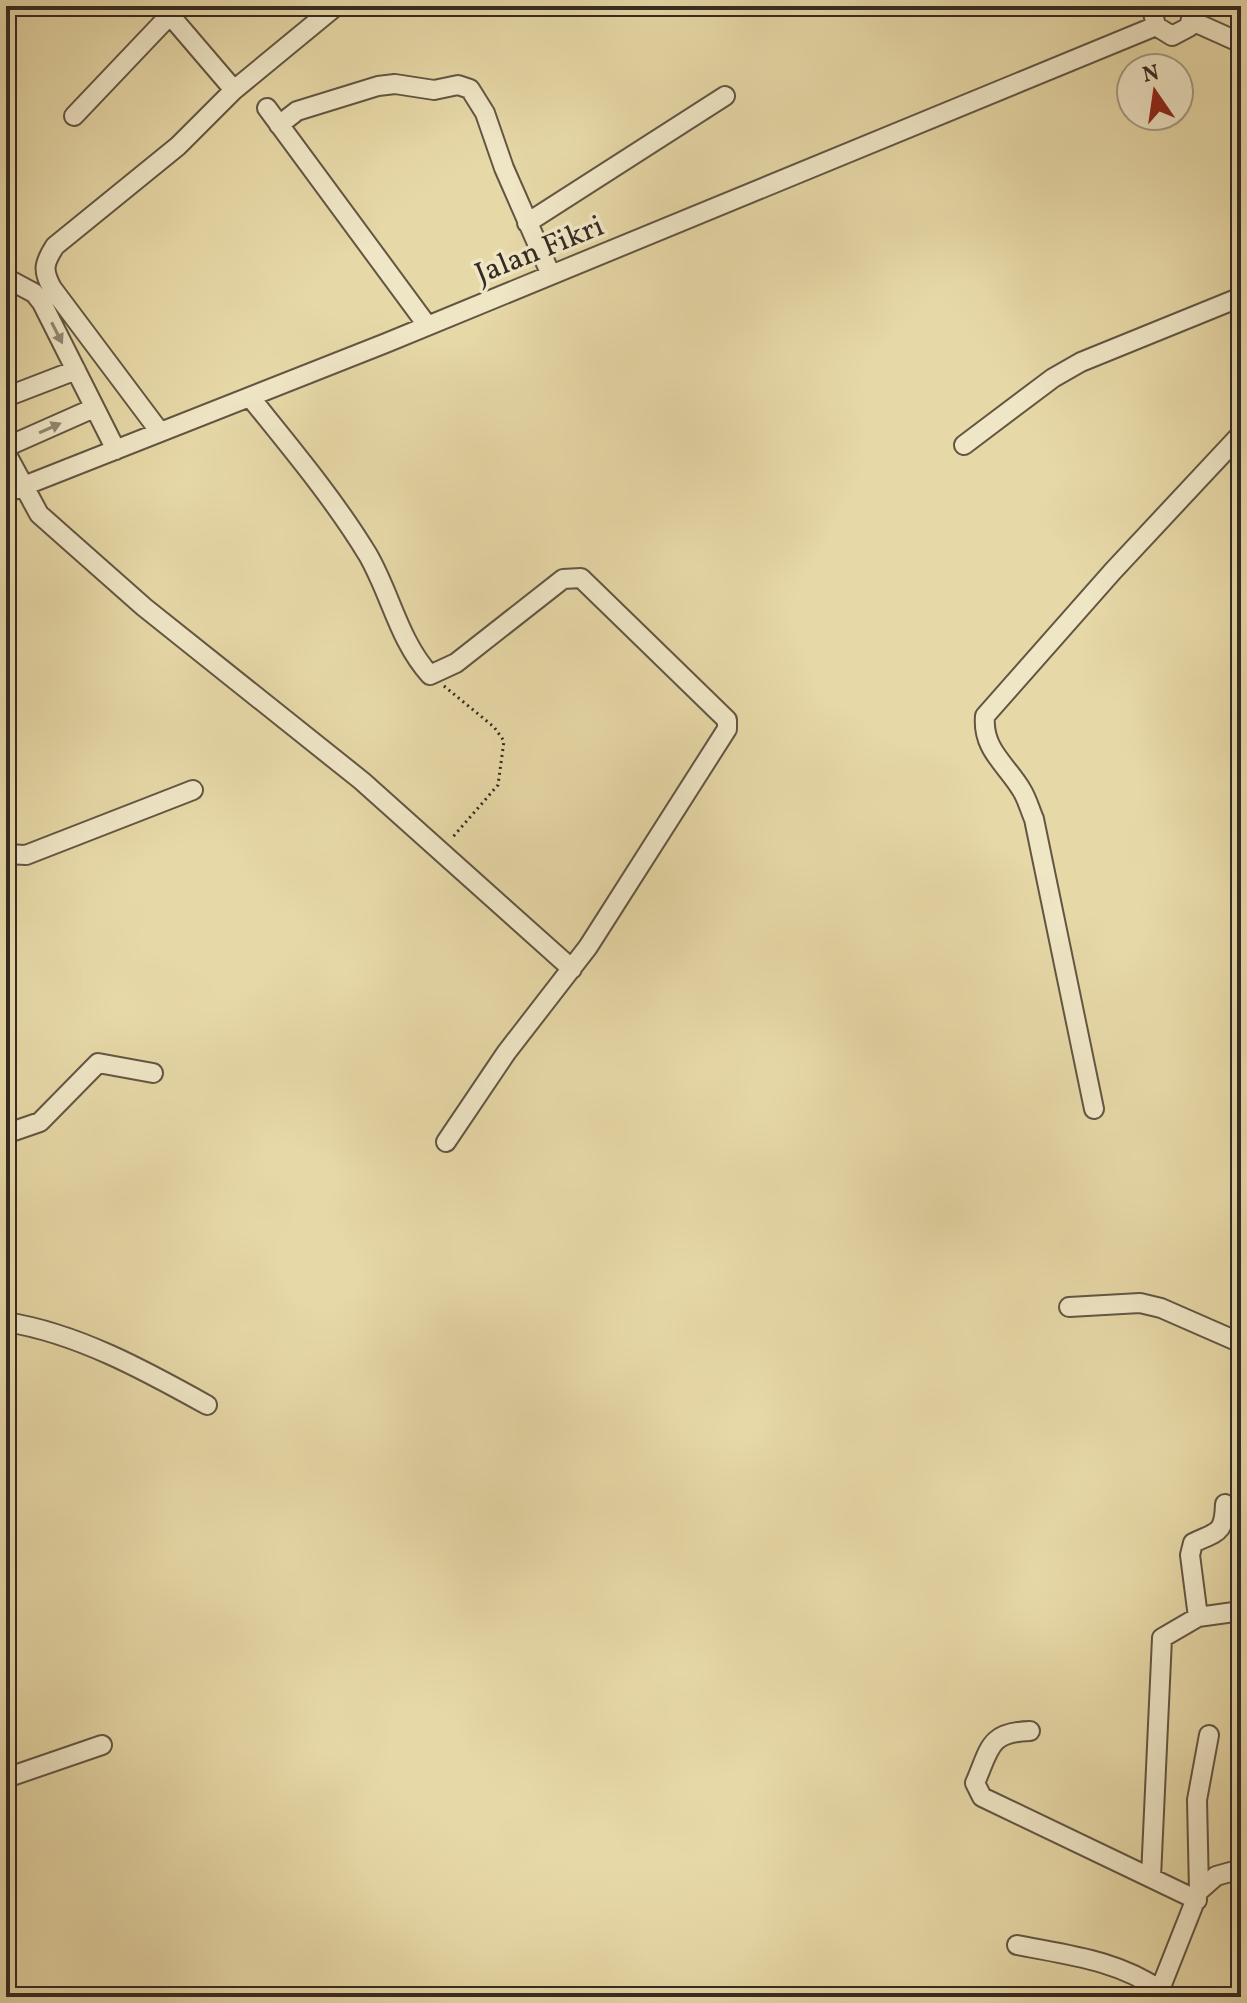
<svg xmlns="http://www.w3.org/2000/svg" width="1247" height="2003" viewBox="0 0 1247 2003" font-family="Vollkorn,serif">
<rect width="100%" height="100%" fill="#e7d8a7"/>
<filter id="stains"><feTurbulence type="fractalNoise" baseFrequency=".0025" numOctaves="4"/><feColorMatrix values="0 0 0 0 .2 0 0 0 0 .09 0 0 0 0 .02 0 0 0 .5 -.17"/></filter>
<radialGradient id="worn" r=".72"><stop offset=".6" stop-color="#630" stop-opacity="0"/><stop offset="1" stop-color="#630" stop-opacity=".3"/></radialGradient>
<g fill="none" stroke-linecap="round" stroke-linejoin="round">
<defs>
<path id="minor" d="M1157,6L1153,13L1156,26L1172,36L1189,27L1192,15L1189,6
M163,7L234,90
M1192,21L1241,43
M267,108L427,325
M74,116L170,15
M279,125L297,111L378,86L395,84L434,90L458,85L470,89L485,113L504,168L551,275
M527,223L725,96
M6,278L34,293L42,303L116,450
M6,397L76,370
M250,397C291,448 334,499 368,555C391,595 399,641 430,675L456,663L563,579L581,578L727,720V729L588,947L506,1053L446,1142
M160,432L52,288C42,270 44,263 55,246L178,146L234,90L336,6
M964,445L1053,378L1081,362L1241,297
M6,447L94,408
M6,453L39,514L66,538L144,607L362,781L572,969
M6,493L386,343L1156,26
M6,854L26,855L193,790
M1094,1109L1034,819C1030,810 1027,798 1021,789C1006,764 982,749 985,716L1113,571L1241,434
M6,1137L11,1132L40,1122L98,1063L153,1073
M1069,1307L1140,1303L1161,1308L1241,1343
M6,1322C77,1333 146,1371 207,1405
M1198,1617L1190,1555L1193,1543C1218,1531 1224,1534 1225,1504
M1030,1731C988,1732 990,1749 975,1783L982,1797L1197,1900
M6,1778L102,1745
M1151,1877L1162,1638L1198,1617L1241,1611
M1199,1891L1197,1800L1209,1735
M1017,1945C1068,1955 1117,1960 1160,1990
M1157,1997L1199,1891L1216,1876L1241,1869"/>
</defs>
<use href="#minor" stroke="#625643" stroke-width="22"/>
<path stroke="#352b22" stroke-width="3" stroke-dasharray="2 4" stroke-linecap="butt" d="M444,686L494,727L504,741L498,785L452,838"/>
<use href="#minor" stroke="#efe6c6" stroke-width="18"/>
</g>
<defs><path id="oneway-solid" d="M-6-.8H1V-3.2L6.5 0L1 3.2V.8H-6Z" transform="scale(2)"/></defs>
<g fill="#928874">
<use href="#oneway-solid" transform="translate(57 333) rotate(63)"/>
<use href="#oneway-solid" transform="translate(50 428) rotate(-24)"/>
</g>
<g text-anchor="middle" stroke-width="7" stroke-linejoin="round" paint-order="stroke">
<g font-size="30" fill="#352b22" stroke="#efe6c6">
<text transform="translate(539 249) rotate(-22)" y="10">Jalan Fikri</text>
</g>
</g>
<rect width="1247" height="2003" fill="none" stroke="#e7d8a7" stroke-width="32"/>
<rect x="8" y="8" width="1231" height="1987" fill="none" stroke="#352b22" stroke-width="4"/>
<rect x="16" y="16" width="1215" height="1971" fill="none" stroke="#352b22" stroke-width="2"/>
<g transform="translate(1155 92) rotate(347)"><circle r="38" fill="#efe6c6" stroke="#a59b84" stroke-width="2"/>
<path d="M0-6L14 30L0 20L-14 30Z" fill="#8f2418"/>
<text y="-12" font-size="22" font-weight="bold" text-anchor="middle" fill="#352b22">N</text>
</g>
<rect width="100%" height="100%" filter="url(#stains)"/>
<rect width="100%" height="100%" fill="url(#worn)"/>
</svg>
